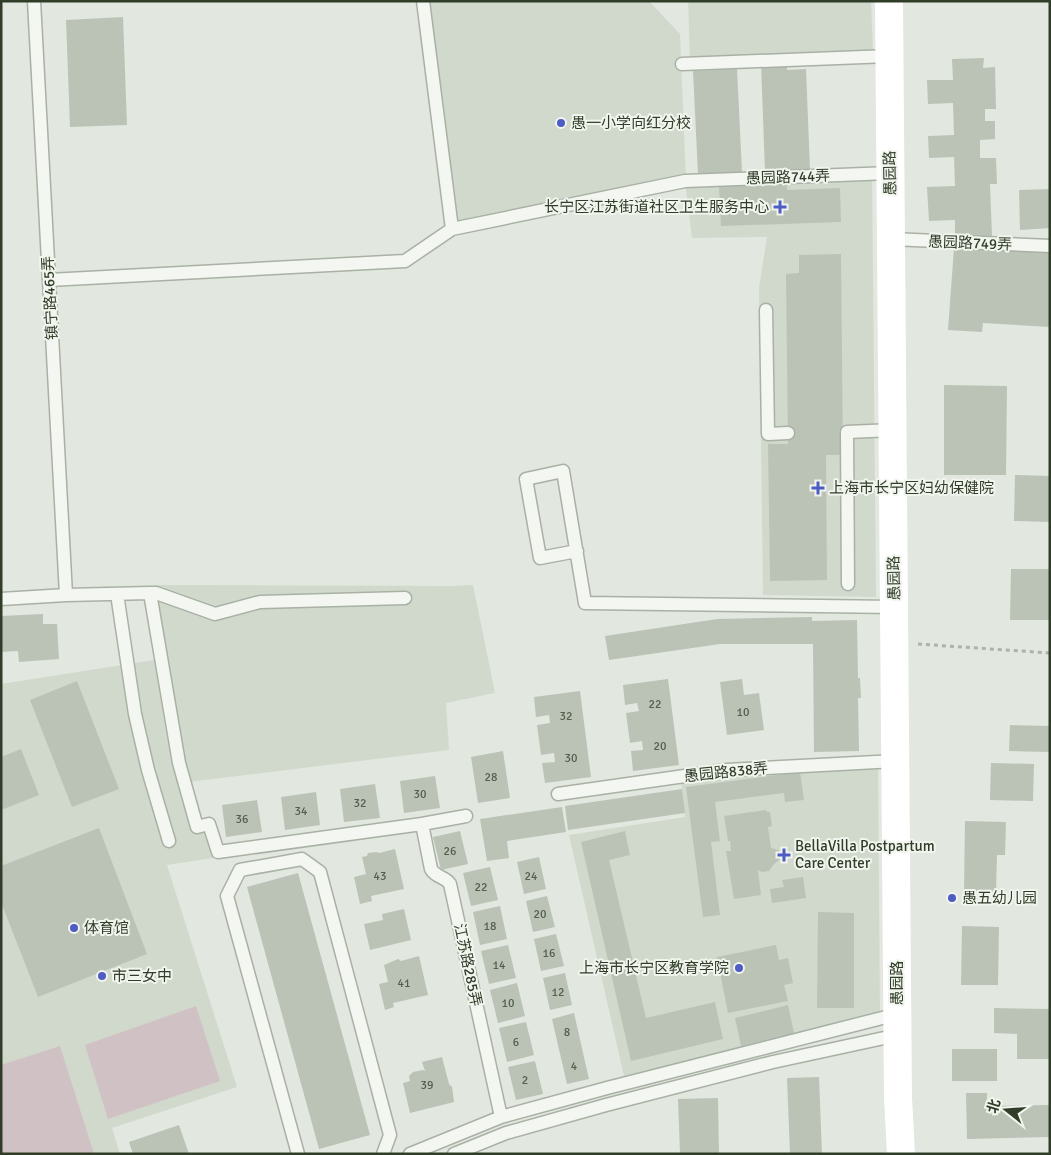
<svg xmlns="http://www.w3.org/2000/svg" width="1051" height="1155" viewBox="0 0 1051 1155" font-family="Signika,'Noto Sans SC',sans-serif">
<rect width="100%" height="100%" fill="#e2e7df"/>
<path fill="#d1d9cd" d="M436,1H649L680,34L686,181L872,174L876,597L763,595L759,288L767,237L692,238L685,181L452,229L423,3Z
M688,1H871L873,52L690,58Z
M155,585L451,586L473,585L495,693L446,703L449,750L189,782L184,759Z
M154,660L171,761L192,833L203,830L213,858L167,865L237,1087L112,1128L120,1154H1V684Z
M878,767L880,1015L624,1076L569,835L685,817L681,781L730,774Z"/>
<path fill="#d0c1c4" d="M196,1006L220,1081L108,1119L85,1045Z
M60,1046L94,1154H1V1065Z"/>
<path fill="#bbc3b7" d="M123,17L127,125L70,127L66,20Z
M984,58L983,68L995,67L996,109H985V121H995V139L980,140V158H996L997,184H990L992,236L955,237V220L929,221L927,187L955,186L954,157L929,158L928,136L954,135L953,103L928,104L927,80H953L952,59Z
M787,62V70L806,69L810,170L765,171L761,63Z
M737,69L742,172L698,174L693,71Z
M787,183V190L840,188L841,222L721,226L719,186Z
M1050,189V228L1020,230L1019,190Z
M954,248L1050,253V327L983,323L982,332L948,330Z
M841,254L843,455H826L827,580L770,581L768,444H788L786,274L799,273V255Z
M944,385L1007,386L1006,475H944Z
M1015,475L1050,476V522L1014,521Z
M1011,569H1050V620H1010Z
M43,614V624H57L59,659L19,662L18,651L1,652V616Z
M812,617V621L857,620L858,678H860L861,698H858L859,751L814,752L813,644H720L609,660L605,636L717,619Z
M668,679L679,765L633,771L631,751L643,750L642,741L630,743L626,713L639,711L637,703L625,705L623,685Z
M742,679L744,695L759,693L764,730L727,735L720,682Z
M77,681L119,789L72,807L30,700Z
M580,691L591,777L545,783L542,763L555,762L554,753L541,755L537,725L550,723L549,715L536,717L534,697Z
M1010,725L1050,726V752L1009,751Z
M21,749L39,795L1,810V757Z
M503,751L510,798L478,803L471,757Z
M991,763L1034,764L1033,801L990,800Z
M800,772L804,800L785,802L784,793L715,802L720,841L711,842L720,915L703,917L686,787Z
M435,776L440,808L404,813L400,781Z
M375,784L380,818L344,822L340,789Z
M682,789L685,813L568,830L565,806Z
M316,792L320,825L285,830L281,797Z
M257,800L262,832L226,837L222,805Z
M562,807L566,832L507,841L509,858L487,861L480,819Z
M766,810L767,812H770L772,826L768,827L771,848L778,850L780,854L779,860L774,864L769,871L762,872L758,870L761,895L734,899L726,851H731L730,841H728L724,816Z
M965,821L1006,822L1005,855H997L996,891H964Z
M99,828L147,954L38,997L1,902V866Z
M460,831L468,864L441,870L433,837Z
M625,831L630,855L609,860L646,1018L715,1002L723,1039L631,1061L581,842Z
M395,849L404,889L371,896L372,901L360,904L354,877L366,874L362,857L367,856L368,853L377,852L379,853Z
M539,857L546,889L524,894L517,862Z
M490,867L498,900L471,906L463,873Z
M298,873L370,1135L319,1149L247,887Z
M803,877L806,898L772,903L770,889L784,887L782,880Z
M547,896L555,927L533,932L526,901Z
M500,906L507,939L480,945L473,912Z
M404,909L411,940L370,950L364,924L383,920L382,914Z
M818,912L854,913V1008H817Z
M962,926L999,927L998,985H961Z
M556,934L564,966L541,971L534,939Z
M508,945L516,978L489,984L481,951Z
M776,945L779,960L788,958L793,983L784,985L788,1001L728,1013L717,957Z
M419,956L428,995L393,1003L394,1007L385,1010L379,984L388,982L384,965L398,959L401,961Z
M565,973L572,1005L550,1010L543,978Z
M517,983L525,1016L498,1023L490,990Z
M788,1005L794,1033L741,1046L735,1018Z
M994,1008L1050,1009V1059H1017V1034L994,1033Z
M574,1013L589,1079L567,1084L552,1019Z
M526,1022L534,1055L507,1062L499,1028Z
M952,1049H997V1081H952Z
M442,1057L449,1084L452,1087L454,1102L410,1113L403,1083L410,1081L409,1076L413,1072L423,1070L425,1071L422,1062Z
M535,1061L543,1094L516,1100L508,1067Z
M819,1077L822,1154H790L787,1078Z
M966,1093H987V1106L1050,1105V1137L967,1139Z
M718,1098L719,1154H680L678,1099Z
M179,1125L189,1154H133L129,1142Z"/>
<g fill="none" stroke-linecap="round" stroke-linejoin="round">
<defs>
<path id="lane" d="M34,1L66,595
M682,64L889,56
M452,229L685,181L890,173
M891,239L1050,246
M49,280L405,261L452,229L423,1
M766,310L768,434L788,433
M577,551L540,558L526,479L563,471L585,603L894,607
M848,584L847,432L893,430
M150,593H156L215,614L260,602L405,598
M117,594L135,714L148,770L169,841
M1,599L66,595L150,593L179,763L197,827L209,824L218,852L422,824L466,816
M558,794L727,770L895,761
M422,824L431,869C436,878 445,876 450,884L501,1117
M298,1154L227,896L240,870L302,859L320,872L390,1135L383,1154
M410,1154L501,1117L607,1088L898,1014
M454,1154L506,1133L606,1105L773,1062L898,1035"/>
</defs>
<use href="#lane" stroke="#a9b1a5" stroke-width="15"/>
<path stroke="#adb3a9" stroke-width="3" stroke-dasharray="4 4" stroke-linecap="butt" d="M918,644L1050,653"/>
<use href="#lane" stroke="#f3f6f1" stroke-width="12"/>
<path stroke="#fff" stroke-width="28" d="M889,1L898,1098L901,1154"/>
</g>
<g fill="#4d5dc3" stroke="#f1f5ee" stroke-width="2">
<circle cx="561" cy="123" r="5"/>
<path d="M777.5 199.5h5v5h5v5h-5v5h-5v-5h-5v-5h5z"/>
<path d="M815.5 480.5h5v5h5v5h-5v5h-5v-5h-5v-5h5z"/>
<path d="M781.5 847.5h5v5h5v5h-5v5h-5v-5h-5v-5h5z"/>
<circle cx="952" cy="898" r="5"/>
<circle cx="74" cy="928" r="5"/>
<circle cx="739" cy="968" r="5"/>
<circle cx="102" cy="976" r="5"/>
</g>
<g text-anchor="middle" stroke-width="4" stroke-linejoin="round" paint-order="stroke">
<g font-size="12" fill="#535e4c">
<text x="655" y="708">22</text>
<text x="743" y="716">10</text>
<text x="566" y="720">32</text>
<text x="660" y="750">20</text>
<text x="571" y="762">30</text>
<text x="491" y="781">28</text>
<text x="420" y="798">30</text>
<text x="360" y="807">32</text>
<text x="301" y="815">34</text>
<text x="242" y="823">36</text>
<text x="450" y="855">26</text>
<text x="380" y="880">43</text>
<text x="531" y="880">24</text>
<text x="481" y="891">22</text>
<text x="540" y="918">20</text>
<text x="490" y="930">18</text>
<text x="549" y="957">16</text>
<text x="499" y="969">14</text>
<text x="404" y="987">41</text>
<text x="558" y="996">12</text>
<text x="508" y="1007">10</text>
<text x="567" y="1036">8</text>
<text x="516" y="1046">6</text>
<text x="574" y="1070">4</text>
<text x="525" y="1084">2</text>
<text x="427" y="1089">39</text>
</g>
<g font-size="15" fill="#303d29" stroke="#f1f5ee" text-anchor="start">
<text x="571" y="128">愚一小学向红分校</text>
<text x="769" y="212" text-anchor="end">长宁区江苏街道社区卫生服务中心</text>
<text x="829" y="493">上海市长宁区妇幼保健院</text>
<text x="795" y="851">BellaVilla Postpartum<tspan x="795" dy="17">Care Center</tspan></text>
<text x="962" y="903">愚五幼儿园</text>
<text x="84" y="933">体育馆</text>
<text x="729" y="973" text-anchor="end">上海市长宁区教育学院</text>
<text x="112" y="981">市三女中</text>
</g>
<g font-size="15" fill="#303d29" stroke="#f1f5ee">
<text transform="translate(890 173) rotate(-91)" y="5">愚园路</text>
<text transform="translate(788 177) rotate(-2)" y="5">愚园路744弄</text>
<text transform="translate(970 243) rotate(2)" y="5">愚园路749弄</text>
<text transform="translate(50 298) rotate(-93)" y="5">镇宁路465弄</text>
<text transform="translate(894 578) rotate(-91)" y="5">愚园路</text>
<text transform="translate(726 772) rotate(-6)" y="5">愚园路838弄</text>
<text transform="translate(468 965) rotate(78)" y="5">江苏路285弄</text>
<text transform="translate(897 983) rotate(-90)" y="5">愚园路</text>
</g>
</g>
<rect width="1051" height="1155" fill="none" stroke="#303d29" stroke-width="5"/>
<g transform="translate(1006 1110) rotate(287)" stroke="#f1f5ee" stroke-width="4" paint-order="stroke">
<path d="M0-4L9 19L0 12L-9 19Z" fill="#303d29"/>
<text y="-8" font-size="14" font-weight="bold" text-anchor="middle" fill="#303d29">北</text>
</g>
</svg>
